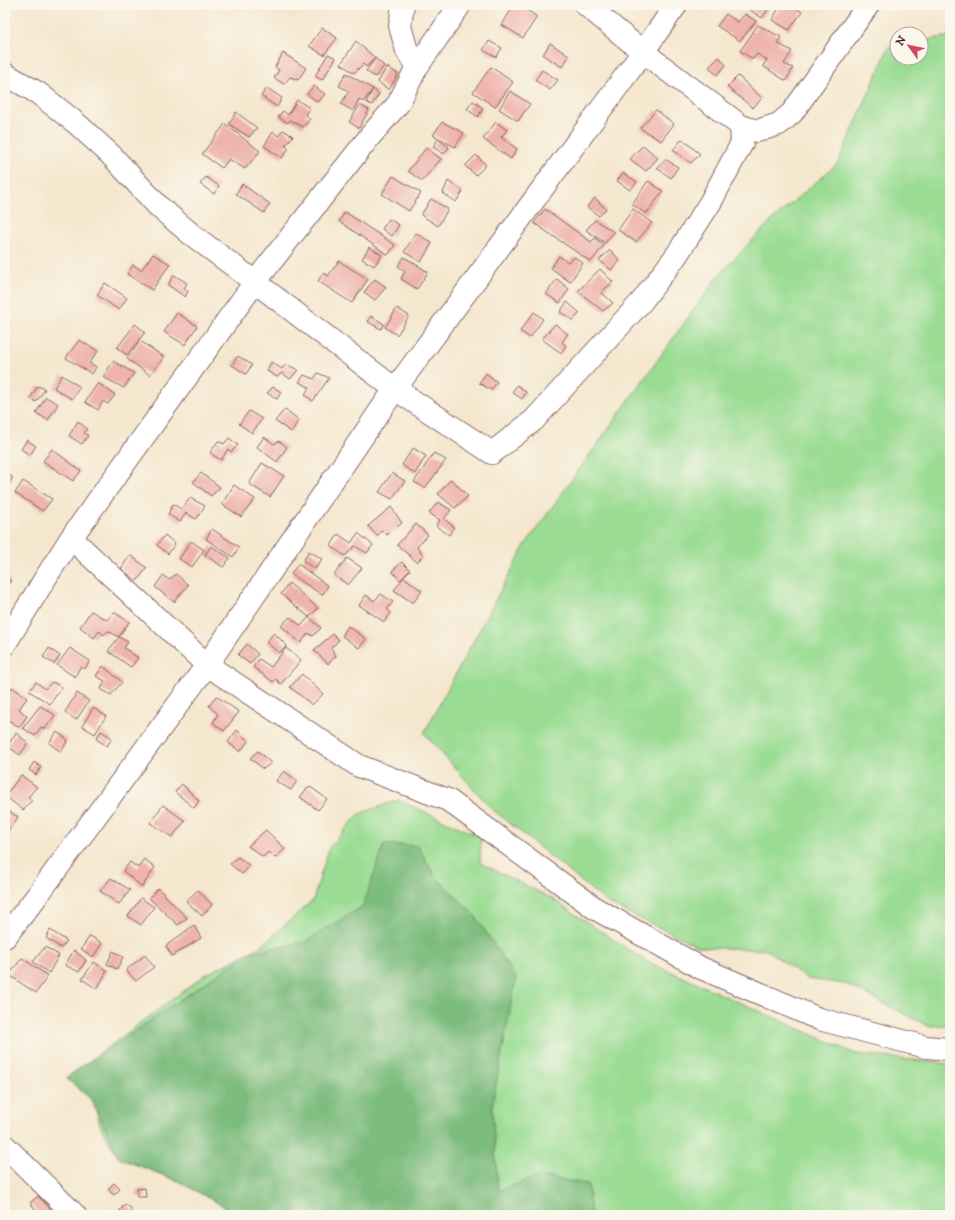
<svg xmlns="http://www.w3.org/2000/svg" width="955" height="1220" viewBox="0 0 955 1220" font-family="'IM FELL DW Pica',serif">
<rect width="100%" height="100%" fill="#fbf7ec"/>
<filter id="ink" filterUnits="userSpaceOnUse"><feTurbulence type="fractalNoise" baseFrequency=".025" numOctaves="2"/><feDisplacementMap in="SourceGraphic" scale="8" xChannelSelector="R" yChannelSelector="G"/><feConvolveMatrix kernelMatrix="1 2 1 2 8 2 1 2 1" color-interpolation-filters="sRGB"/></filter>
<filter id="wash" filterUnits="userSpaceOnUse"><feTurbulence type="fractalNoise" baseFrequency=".012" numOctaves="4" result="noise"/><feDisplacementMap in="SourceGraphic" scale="16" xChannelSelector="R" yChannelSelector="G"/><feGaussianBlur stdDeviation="0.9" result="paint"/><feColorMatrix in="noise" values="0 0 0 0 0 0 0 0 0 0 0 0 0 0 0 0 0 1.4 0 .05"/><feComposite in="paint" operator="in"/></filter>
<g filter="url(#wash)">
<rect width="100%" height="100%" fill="#f4e7ce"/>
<path fill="#9adc93" stroke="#727e5f" d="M950,36V1025L928,1026L846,984L807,979L767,950L700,947L609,904L491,808L424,733L525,545L718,276L768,224L838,163L889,47L897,45V58H921V41Z
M398,800L481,837L480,863L551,898L644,960L856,1054L950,1064V1215H229L225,1207L178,1181L119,1158L102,1130L92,1100L66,1078L205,975L260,947L313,900L329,848L359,814Z"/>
<path fill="#7bbc7d" stroke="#626e54" d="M384,844L418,846L435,876L474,914L516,978L492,1107L498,1191L540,1176L588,1184L591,1215H229L225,1207L178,1181L119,1158L92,1100L66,1078L250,952L304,942L363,906Z"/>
<g id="blocks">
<path fill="#eeb3ac" d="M514,5H520L537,17L523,38L502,25Z
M742,5H767L770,7L762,18Z
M781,5H791L802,12L789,30L772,20Z
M726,14L738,22L745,14L756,21L740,41L717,26Z
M758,25L781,37L777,43L792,51L784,64L793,68L786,81L763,66L767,60L757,54L753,59L740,51Z
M322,28L337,38L324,55L309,46Z
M356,41L375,58L366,67L363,64L354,73L341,64Z
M489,41L502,48L496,57L483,50Z
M550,43L569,56L562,67L543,55Z
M283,53L306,68L298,80L290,77L284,84L274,78L279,70L275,67Z
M328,54L336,58L322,80L315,76Z
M719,57L726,65L717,75L709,67Z
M375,58L384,66L375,77L366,71Z
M387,67L398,74L389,90L378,82Z
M491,67L513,82L495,107L473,92Z
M542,70L558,80L550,90L535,80Z
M346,73L373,89L363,102L359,99L353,111L341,104L349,91L339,86Z
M738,76L762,98L753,108L727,87Z
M314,86L325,94L318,102L307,94Z
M267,88L282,98L277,107L261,96Z
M373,89L379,94L372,105L366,102Z
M510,91L530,104L518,121L499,109Z
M297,100L310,108L305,114L310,119L303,127L290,120L288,123L278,117L283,111L288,115Z
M473,101L483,108L478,117L467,109Z
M360,105L369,110L359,128L349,122Z
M656,110L674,124L661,141L640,128Z
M236,112L257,128L249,137L229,124Z
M442,122L464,133L455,147L433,135Z
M496,122L507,130L501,137L517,149L511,159L483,139Z
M225,124L260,151L245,169L229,159L222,168L202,154Z
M283,130L293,136L285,146L289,148L282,158L264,146L273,132L278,136Z
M438,139L449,147L444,154L433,147Z
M682,139L700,154L691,163L673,150Z
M643,145L658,158L646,171L630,159Z
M426,148L441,159L422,181L408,171Z
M476,155L486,165L476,175L465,166Z
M665,159L678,167L671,178L657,168Z
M623,173L637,182L630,190L617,181Z
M393,176L421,193L409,211L382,194Z
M206,177L219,186L214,194L200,184Z
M448,181L463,191L456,202L443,193Z
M648,181L663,191L646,214L632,204Z
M242,184L270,204L264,213L236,194Z
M595,198L606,209L599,216L587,207Z
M431,199L448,209L438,226L421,215Z
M545,209L591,242L595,238L604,245L591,262L534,223Z
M633,209L652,223L636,242L618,230Z
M345,212L395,245L388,255L339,221Z
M389,219L399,225L392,236L382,229Z
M595,220L614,232L605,243L586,230Z
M416,233L432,243L421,262L404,252Z
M369,247L382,255L374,266L362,259Z
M610,250L620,260L611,270L599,260Z
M153,254L170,264L152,290L127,274L133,265L141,270Z
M559,256L568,262L575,257L583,263L570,282L551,268Z
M404,257L428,272L417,289L401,279L405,271L398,266Z
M339,261L368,279L352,303L318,281L323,273L328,276Z
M600,269L613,282L601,292L613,303L603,311L578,291Z
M174,275L187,283L184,288L188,291L185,297L168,285Z
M375,279L386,287L375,300L364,292Z
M557,279L569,289L560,303L546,294Z
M105,283L127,298L119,310L97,295Z
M567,302L580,313L573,320L560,312Z
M397,308L409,316L397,335L385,327Z
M534,312L543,319L530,338L520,331Z
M177,313L197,326L185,345L164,332Z
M371,316L384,324L381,329L368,322Z
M135,324L145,332L127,355L117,348Z
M555,324L568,334L562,342L566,346L561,353L542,339Z
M79,340L98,351L89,363L96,367L92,374L66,358Z
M140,341L164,357L150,375L127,359Z
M238,356L252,365L246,374L232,365Z
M113,361L134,373L124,388L103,377Z
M271,362L282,369L286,364L298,370L290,379L282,373L277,377L267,371Z
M318,373L329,378L313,401L305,395L309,387L299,382L304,375L314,379Z
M486,373L497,382L491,390L479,383Z
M62,375L80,387L72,399L54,388Z
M98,383L115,395L108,404L103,401L98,410L85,402Z
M517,385L526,392L522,399L512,392Z
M38,386L45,389L36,402L30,398Z
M273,387L281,392L277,399L267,393Z
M46,397L58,404L48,420L36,413Z
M285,409L299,420L291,432L275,421Z
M249,411L262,419L252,433L239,424Z
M78,421L87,429L84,433L88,436L82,444L69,436Z
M264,437L274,444L279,441L287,447L277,462L257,447Z
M229,438L238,445L231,452L228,449L221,460L210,453L218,441L224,444Z
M27,440L36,446L30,455L21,449Z
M413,448L426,456L415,474L402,465Z
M52,449L81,471L73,481L43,461Z
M434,453L446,460L425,488L414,482Z
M262,463L284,476L270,497L249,484Z
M5,472L13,478L6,485L5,484Z
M201,473L220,487L211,496L193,482Z
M392,473L405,481L392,499L379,492Z
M451,479L468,496L455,508L438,494Z
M23,481L52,499L43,511L15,493Z
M234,485L255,499L241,517L222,504Z
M190,498L205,506L196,519L186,513L180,522L168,514L173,504L181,509Z
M438,502L451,510L444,519L454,527L449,535L436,526L440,520L429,513Z
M391,507L402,523L387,535L382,530L377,536L368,526Z
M416,524L428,535L417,547L423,556L417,562L397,545Z
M212,529L239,547L233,557L206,539Z
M358,533L373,545L367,553L355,546L345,556L331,546L338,534L351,543Z
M165,535L175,544L168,554L157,545Z
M191,541L204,550L192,567L179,559Z
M211,546L230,558L223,567L205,555Z
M309,551L322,559L315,569L303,561Z
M130,555L147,568L137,581L121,569Z
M347,558L362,568L348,585L334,575Z
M402,562L410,570L400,580L392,571Z
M298,564L328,586L322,595L291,574Z
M176,574L188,585L174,602L155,587L163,575L169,580Z
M5,575L11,581L5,588Z
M404,577L422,591L413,603L394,590Z
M289,583L318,608L309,617L281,594Z
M381,594L393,602L387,609L391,613L384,622L359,605L366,595L374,601Z
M91,611L107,620L114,612L129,622L119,637L108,631L104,635L99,631L94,638L80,627Z
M290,617L301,626L309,617L321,628L313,636L308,633L301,643L281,626Z
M348,626L366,639L359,648L342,636Z
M274,633L287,646L279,653L266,642Z
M333,634L339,640L331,648L336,656L328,664L314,650Z
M119,637L128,642L124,648L138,658L131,667L108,651Z
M247,644L258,654L250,664L238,655Z
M49,648L60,656L54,664L43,657Z
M70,648L90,661L85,669L80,667L75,677L57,665Z
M286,648L301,660L281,684L276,679L273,682L253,667L259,659L271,667Z
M103,666L122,682L111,695L101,689L105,681L96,676Z
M302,674L323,694L312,705L290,687Z
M36,682L45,689L52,682L62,687L50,704L29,691Z
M12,687L27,698L19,709L27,716L19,727L5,718V697Z
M77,693L89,701L76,720L65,712Z
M216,696L239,712L224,731L213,723L218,714L209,706Z
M40,706L55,715L45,729L41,727L35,736L23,728Z
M93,708L106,716L95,734L82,726Z
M237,730L248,741L240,752L228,742Z
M101,731L112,738L107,746L96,739Z
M57,732L68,740L61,752L49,743Z
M16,733L28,743L20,755L7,746Z
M258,751L271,763L263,769L250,758Z
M34,762L41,767L36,775L29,770Z
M284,771L297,781L291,790L276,781Z
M21,775L37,787L28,797L32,800L23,810L5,796Z
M182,784L199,801L194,808L175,792Z
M309,786L327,799L318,810L300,797Z
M163,805L185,821L172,837L150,823Z
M5,809L18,817L5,835Z
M266,830L285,849L275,858L268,852L263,857L248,846Z
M238,857L250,866L242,874L230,864Z
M144,859L155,867L142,887L123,871L130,862L138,868Z
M111,878L130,890L119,904L100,891Z
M158,888L187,918L178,925L149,898Z
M198,890L212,905L202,916L186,901Z
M141,898L154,907L141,925L128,916Z
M194,925L201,938L172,956L166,946Z
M50,930L67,941L61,948L46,938Z
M90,936L102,943L93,957L81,949Z
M45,947L59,955L49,973L33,962Z
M74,950L86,960L79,972L65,965Z
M113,951L123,957L117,969L107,964Z
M145,955L154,967L136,981L126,970Z
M22,958L48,976L36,993L9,975Z
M94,962L107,971L97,989L82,979Z
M114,1183L120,1189L114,1195L108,1189Z
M145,1188L146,1197H137V1189Z
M38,1196L56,1215H40L30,1203Z
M125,1204L132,1209L128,1215H121L118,1213Z"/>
</g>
</g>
<g filter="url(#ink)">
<use href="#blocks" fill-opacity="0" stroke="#866564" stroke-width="1"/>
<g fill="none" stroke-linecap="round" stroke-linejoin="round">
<defs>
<path id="minor" d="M403,5L400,26L407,51L417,67
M586,5L643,52L741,126L757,131L779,124L792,113L868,5
M5,74L38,93L76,123L111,155L159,207L191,234L255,282L395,389L492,453L534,420L642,301L676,256L710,203L742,143L741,126
M71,538L207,665L359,766L448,800L596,909L701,968L819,1019L926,1047L950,1049
M5,644L48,574L71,538L255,282L371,135L398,104L417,67L460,5
M5,937L37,896L207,665L395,389L643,52L676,5
M5,1146L75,1215"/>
</defs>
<use href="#minor" stroke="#866564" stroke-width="24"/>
<use href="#minor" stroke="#fff" stroke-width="22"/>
</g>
</g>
<rect width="955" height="1220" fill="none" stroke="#fbf7ec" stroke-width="20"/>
<g transform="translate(909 46) rotate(303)"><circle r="19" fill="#fbf7ec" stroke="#b4a19f"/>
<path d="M0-3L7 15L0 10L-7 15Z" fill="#d1495b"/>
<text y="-6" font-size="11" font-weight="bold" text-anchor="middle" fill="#4a1f2b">N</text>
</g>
</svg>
